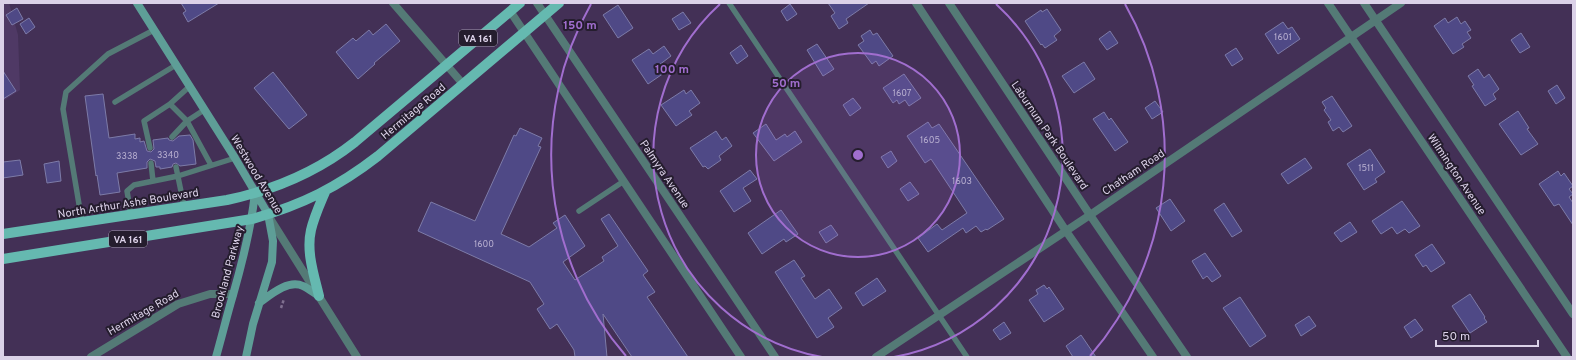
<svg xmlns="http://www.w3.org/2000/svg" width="1576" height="360" viewBox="0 0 1576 360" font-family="Overpass,sans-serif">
<rect width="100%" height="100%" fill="#433056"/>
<path fill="#4f3965" d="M3,3H9L18,35L20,90L3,101Z"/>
<path fill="#4f4986" stroke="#7d7ba8" d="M181,3H219L188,22L183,13L186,11Z
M828,3H869L846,19L848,23L839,29L831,16L835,13Z
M790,4L797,14L787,21L781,11Z
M618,5L633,28L618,38L603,15Z
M17,8L23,19L12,25L6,15Z
M1047,9L1061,30L1054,36L1057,40L1045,48L1042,44L1041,45L1025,21L1041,10L1042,12Z
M683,12L691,23L679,30L672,19Z
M1457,17L1461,24L1465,21L1471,30L1467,32L1471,38L1462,44L1464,47L1453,54L1434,26L1445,18L1448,23Z
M29,18L35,27L26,34L20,24Z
M1283,22L1288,29L1292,27L1300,39L1278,54L1265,34Z
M386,24L400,41L374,63L375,64L358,79L336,52L353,38L356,41L369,30L373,35Z
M870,30L873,35L877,33L893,56L879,66L876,61L872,64L858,45L864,41L861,36Z
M1110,31L1118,43L1107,50L1099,39Z
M1521,33L1530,47L1520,53L1511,40Z
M817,44L834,69L823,76L807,50Z
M741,45L748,56L737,64L730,53Z
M664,46L671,56L659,65L664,73L648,84L632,60L649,49L653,54Z
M1236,48L1243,59L1232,66L1225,55Z
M1084,62L1095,79L1074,93L1062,76Z
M1478,69L1484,78L1489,74L1499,89L1493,94L1496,99L1485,106L1472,86L1474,85L1468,76Z
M3,71L16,91L3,99Z
M273,72L307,115L289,129L254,88Z
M904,74L921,98L909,106L905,100L899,104L897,100L893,103L883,88Z
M1557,85L1565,98L1556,104L1548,91Z
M684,90L686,94L691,90L700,103L689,111L692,115L676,126L661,105Z
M103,94L109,138L135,134V139L140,138V142L144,141L147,151L151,152L154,149L153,140L168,138L169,140L173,141L179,136L190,135L193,140L196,164L180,166L176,163L173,164L172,167L160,169V167H156L155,161L150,159L147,162V168L117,173L120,192L100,195L97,175L96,176L85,96Z
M1332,96L1352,126L1343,132L1339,127L1333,131L1328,122L1331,120L1324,110L1326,108L1322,102Z
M853,98L861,108L850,116L843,105Z
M1155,101L1163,112L1152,119L1145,108Z
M1518,111L1529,128L1527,129L1538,144L1521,155L1499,124Z
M1104,112L1109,120L1111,118L1128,142L1115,151L1093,119Z
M928,122L932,128L939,124L1004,219L987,230L986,229L981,232L976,226L966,233L963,228L928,252L918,238L937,224L942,230L967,213L931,159L925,163L907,136Z
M766,124L776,140L785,134L787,137L795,131L802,142L774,161L753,133Z
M520,128L542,138L538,146L541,147L501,234L529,247L557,228L553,223L565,215L585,246L563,262L575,280L604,261L602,257L618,246L601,219L609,214L648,271L643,275L655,292L647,297L688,357H632L603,314L607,357H575L574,350L557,324L550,329L537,309L544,304L530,282L418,231L431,202L475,221L514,135L516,136Z
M716,131L722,140L726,137L732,146L719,156L721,160L708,169L705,166L703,167L690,148Z
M1370,149L1385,172L1375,179L1377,182L1364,190L1347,164Z
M891,151L897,161L888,168L881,157Z
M1305,158L1312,168L1288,184L1281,174Z
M20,160L23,175L3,178V162Z
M59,161L61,181L47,183L44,164Z
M750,170L757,179L743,188L751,201L734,212L720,191Z
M1558,171L1561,176L1564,173L1573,186L1569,189L1573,194L1569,197L1573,203V225L1559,204L1554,206L1539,184Z
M910,182L919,194L908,201L900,189Z
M1170,199L1185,221L1171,231L1156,208Z
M1402,201L1420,226L1409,233L1405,229L1397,234L1392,227L1381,234L1372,221Z
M1224,203L1242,231L1232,237L1214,210Z
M781,210L798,234L786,242L784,239L762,254L748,233Z
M1350,222L1357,232L1341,242L1334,233Z
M831,225L838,235L826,243L819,232Z
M1432,244L1445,263L1431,272L1426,265L1423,267L1415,255Z
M1205,253L1221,276L1212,282L1207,276L1203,279L1192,261Z
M794,260L805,276L801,278L815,299L829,289L842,308L828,318L834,327L817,338L775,272Z
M877,278L886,291L863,306L855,293Z
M1044,285L1047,289L1049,287L1064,309L1044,322L1029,300L1038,294L1036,290Z
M1470,294L1485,317L1484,318L1487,322L1470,333L1452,306Z
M1240,297L1266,336L1250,347L1223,308Z
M1309,316L1316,326L1301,336L1295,325Z
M1415,319L1423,330L1411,338L1404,327Z
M1004,322L1011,333L1000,340L993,330Z
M1081,335L1096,357H1073L1066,346Z"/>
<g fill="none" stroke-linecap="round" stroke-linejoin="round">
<path stroke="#807090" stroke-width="2.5" stroke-dasharray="3 2" stroke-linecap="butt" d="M281,308L284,299"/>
<path stroke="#547a76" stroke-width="5.5" d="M729,3L967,357
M190,86L170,104L187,121L211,165
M115,102L176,65
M172,137L187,121L204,110
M150,148L144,121L170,104
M151,163L153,181
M176,167L184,206
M579,211L624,181
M131,215L127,191L134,185L178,176L235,158
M82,222L63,109L66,92L108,54L154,30"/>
<path stroke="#547a76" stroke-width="8" d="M393,3L463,84
M537,3L775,357
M916,3L1066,231L1153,357
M949,3L1090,215L1187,357
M1328,3L1567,357
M1364,3L1573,314
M510,11L741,357
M876,357L1090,215L1401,3"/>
<path stroke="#547a76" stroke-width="8" d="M269,217L357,357
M91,357L178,304L210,294H233"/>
<path stroke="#5e9e97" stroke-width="8" d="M137,3L235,158L268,214L273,241L272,262L253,324L246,357
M259,303C270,295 288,279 303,286C308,288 314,293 319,296
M216,357C222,336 227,315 233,295C243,260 251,229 255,193"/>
<path stroke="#65b9b0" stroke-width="10" d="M3,234L227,200C274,190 317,172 355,142L520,3
M3,259L252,219C302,205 338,187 378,156L559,3
M319,296C314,275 306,252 311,230C314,217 320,204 325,192"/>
</g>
<circle cx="858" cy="155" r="102" fill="#a16ecf" fill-opacity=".12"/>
<g fill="none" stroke="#a16ecf" stroke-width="2">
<circle cx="858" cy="155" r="102"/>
<path d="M822 357A205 205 0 0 1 720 4M996 4A205 205 0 0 1 894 357"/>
<path d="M626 356A307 307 0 0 1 591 4M1125 4A307 307 0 0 1 1090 356"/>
</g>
<g text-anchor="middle" stroke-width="4" stroke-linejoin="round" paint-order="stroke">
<g font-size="9" fill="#b8afd0">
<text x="1283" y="40">1601</text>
<text x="902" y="96">1607</text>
<text x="930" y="143">1605</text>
<text x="168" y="158">3340</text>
<text x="127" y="159">3338</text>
<text x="1366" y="171">1511</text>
<text x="962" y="184">1603</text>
<text x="484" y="247">1600</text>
</g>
<g fill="#251d2e" stroke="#a49bb0" stroke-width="1">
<rect x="459" y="30" width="38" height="16" rx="3"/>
<rect x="109" y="231" width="38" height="16" rx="3"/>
</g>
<g font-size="10" font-weight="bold" fill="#dbd1e8">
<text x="478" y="42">VA 161</text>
<text x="128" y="243">VA 161</text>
</g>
<g font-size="11" fill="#dbd1e8" stroke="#251d2e">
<text transform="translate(413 111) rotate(-40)" y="4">Hermitage Road</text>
<text transform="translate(1050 135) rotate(56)" y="4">Laburnum Park Boulevard</text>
<text transform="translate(1133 172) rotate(-34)" y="4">Chatham Road</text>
<text transform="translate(257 174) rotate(59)" y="4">Westwood Avenue</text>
<text transform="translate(665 174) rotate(56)" y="4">Palmyra Avenue</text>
<text transform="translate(1457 174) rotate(56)" y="4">Wilmington Avenue</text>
<text transform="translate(128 203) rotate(-9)" y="4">North Arthur Ashe Boulevard</text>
<text transform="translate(227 272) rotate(-75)" y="4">Brookland Parkway</text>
<text transform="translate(143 312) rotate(-30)" y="4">Hermitage Road</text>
</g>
</g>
<circle cx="858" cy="155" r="6" fill="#a16ecf" stroke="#251d2e" stroke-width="2"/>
<g font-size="12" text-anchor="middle" font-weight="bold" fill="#a16ecf" stroke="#251d2e" stroke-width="4" stroke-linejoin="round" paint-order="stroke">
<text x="580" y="29">150 m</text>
<text x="672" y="73">100 m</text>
<text x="786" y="87">50 m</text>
</g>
<rect width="1576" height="360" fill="none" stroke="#dbd1e8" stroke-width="8"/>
<path d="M1436 340v6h102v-6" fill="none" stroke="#dbd1e8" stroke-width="2"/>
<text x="1442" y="340" font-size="12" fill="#dbd1e8" stroke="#251d2e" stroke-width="3" paint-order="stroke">50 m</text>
</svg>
